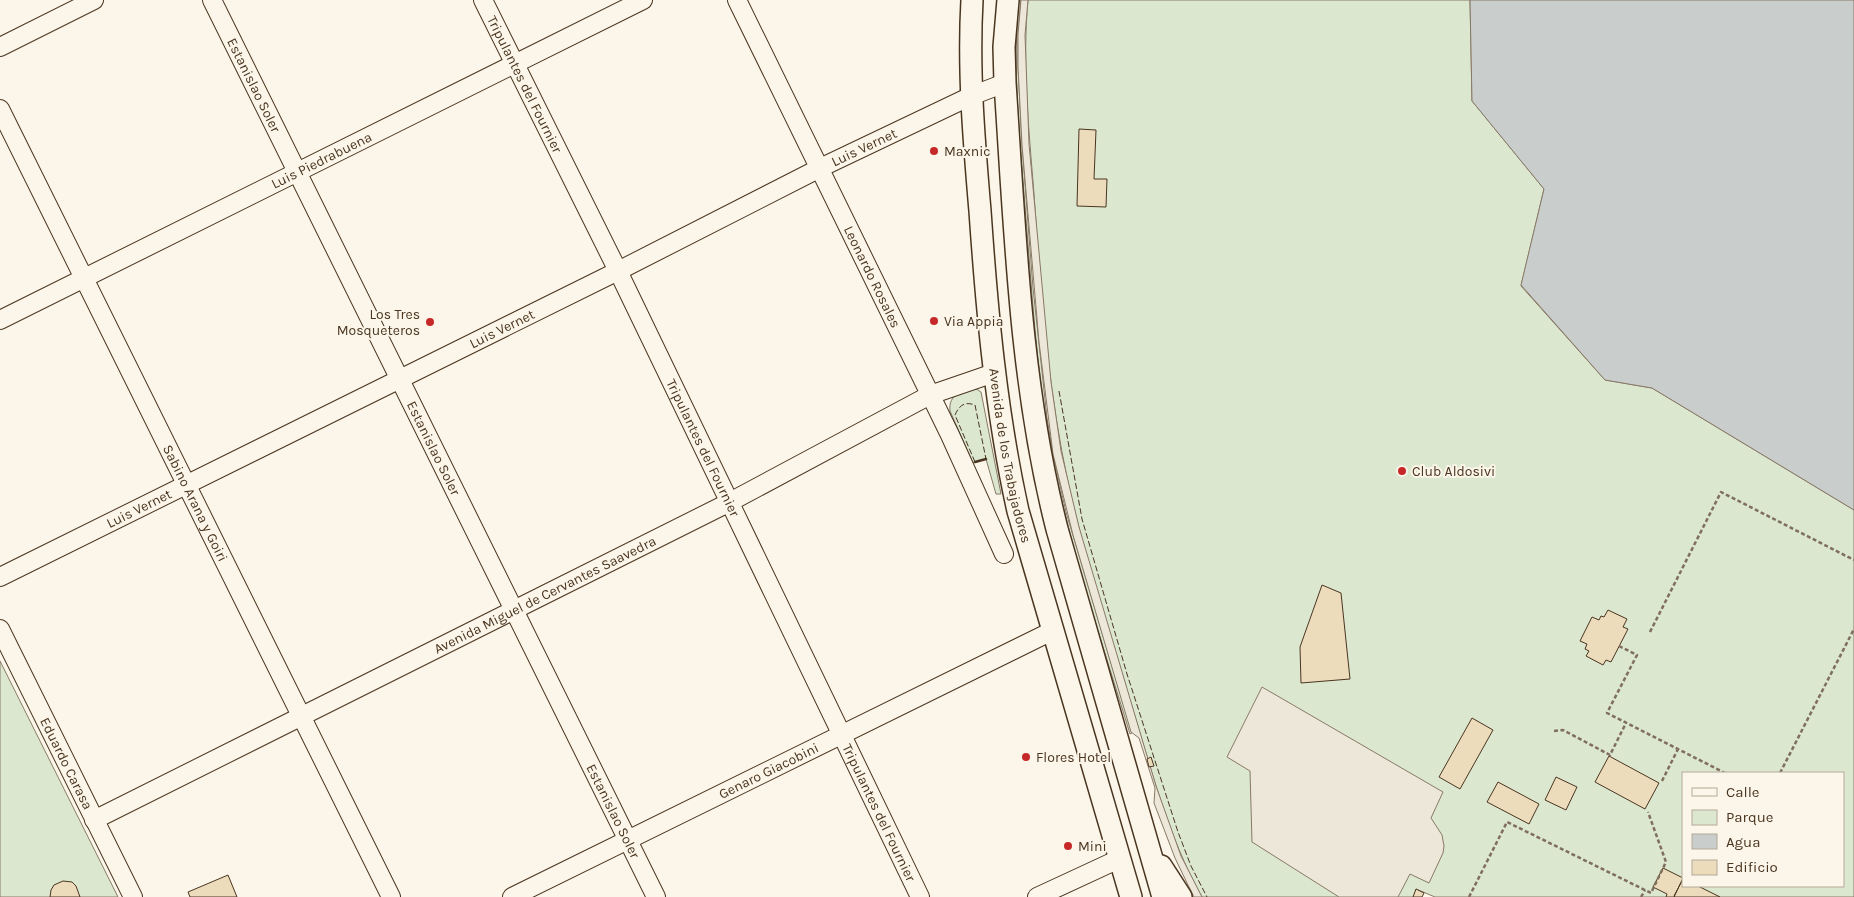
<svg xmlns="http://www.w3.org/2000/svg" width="1854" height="897" viewBox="0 0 1854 897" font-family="Karla,sans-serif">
<rect width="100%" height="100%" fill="#fbf6e9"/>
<path fill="#dce7d0" stroke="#887966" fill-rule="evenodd" d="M1019,0H1021L1018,34V67L1022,145L1033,288L1047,418L1053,454L1066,512L1132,733L1130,734C1102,642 1070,549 1052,455C1036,373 1032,289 1025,207C1020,139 1012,69 1019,0Z
M1028,0H1470L1472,101L1544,189L1521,286L1605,380L1652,388L1854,510V897H1435L1416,889L1414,897H1202C1167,835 1150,764 1129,697C1105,616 1077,535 1062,452C1046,367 1040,280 1034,194C1029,130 1022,65 1028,0ZM1683,773H1843V886H1683Z
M975,388L981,392L1001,494H996L986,459L973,463L950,411C948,394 962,392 975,388Z
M0,661L118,897H0Z"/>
<path fill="#ede7d9" stroke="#887966" d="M1021,0H1028L1025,35L1029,144L1051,382L1061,451L1079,527L1156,786L1181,856L1202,897H1194L1188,885L1175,858L1154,803L1155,788L1139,738L1131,732L1073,535L1053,454L1039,342L1022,145L1018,67V34Z
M1262,687L1443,792L1431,818L1442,835L1444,846L1443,853L1429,883L1410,874L1398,897H1339L1252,842L1250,771L1227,757Z"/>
<path fill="#c9cecd" stroke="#887966" d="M1470,0H1854V510L1652,388L1605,380L1521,285L1544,189L1472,101Z"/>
<path fill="#ecdcbc" stroke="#4a3520" d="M1079,129L1096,130L1094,179H1107L1106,207L1077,206Z
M1322,585L1341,593L1350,679L1301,683L1300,647Z
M1608,610L1627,619L1623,627L1628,629L1611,662L1606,660L1603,665L1586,656L1589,651L1585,649L1587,644L1580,641L1592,617L1599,620L1601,616L1604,617Z
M1472,718L1493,730L1460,789L1439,777Z
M1609,756L1659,783L1645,809L1595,782Z
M1151,757L1154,766L1149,767L1147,759Z
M1556,777L1577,787L1566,810L1545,800Z
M1498,782L1539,804L1529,824L1487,802Z
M1663,868L1683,878L1674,897H1666L1667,894L1653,887Z
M228,875L237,897H190L188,892Z
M1683,879V886H1698L1720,897H1675L1674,896Z
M63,881L72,882L76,886L80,897H50L51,890L54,885Z
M1416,889L1424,893L1422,897H1413Z"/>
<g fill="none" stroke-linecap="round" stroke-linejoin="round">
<defs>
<g id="minor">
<path id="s1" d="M212,0L656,897"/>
<path id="s2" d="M483,0L618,271L920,897"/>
<path id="s3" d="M737,0L950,435L1004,554"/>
<path d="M0,47L94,0"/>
<path id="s4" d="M0,109L391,897"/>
<path id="s5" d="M0,320L643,0"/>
<path id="s6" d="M0,577L618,271L820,168L971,96L1005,83"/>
<path id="s7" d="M0,629L133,897"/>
<path id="s8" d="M94,820L728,503L930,395L994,373"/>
<path id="s9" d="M512,897L1052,631"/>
<path d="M1037,897L1119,859"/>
</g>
<g id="major">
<path id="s10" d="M972,0C968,71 974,141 980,211C987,312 996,412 1018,511L1131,897"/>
<path d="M1008,0L1004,47L1005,83C1015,232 1020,384 1057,529L1163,897"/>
<path d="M1161,866L1181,897"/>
</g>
</defs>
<use href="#minor" stroke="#4a3520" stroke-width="20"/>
<use href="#major" stroke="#4a3520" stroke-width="24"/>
<path stroke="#7f6f5c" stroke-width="2.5" stroke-dasharray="4 2.5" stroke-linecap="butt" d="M1650,632L1721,492L1854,560
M1619,646L1637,655L1607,713L1725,773
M1554,731L1563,730L1610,755L1626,723
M1780,773L1854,629
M1662,781L1678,749
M1469,897L1507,822L1651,893L1666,862L1648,812
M1641,897L1645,890"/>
<use href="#minor" stroke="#fbf6e9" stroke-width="18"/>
<use href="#major" stroke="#fbf6e9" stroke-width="21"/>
<path stroke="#4a3520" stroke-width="1" stroke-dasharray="6 2.5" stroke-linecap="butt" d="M1059,391L1082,519L1127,674L1178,832L1191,866L1207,897
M975,462L955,415C959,406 964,401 975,405L986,459"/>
<path stroke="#4a3520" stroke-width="2.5" d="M975,462L986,459"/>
</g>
<g fill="#c62828" stroke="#fbf6e9" stroke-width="2">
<circle cx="934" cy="151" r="5"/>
<circle cx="934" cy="321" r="5"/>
<circle cx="430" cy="322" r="5"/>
<circle cx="1402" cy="471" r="5"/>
<circle cx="1026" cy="757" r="5"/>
<circle cx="1068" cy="846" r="5"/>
</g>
<g text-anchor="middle" stroke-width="4" stroke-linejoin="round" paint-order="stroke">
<g font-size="14" fill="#4a3520" stroke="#fbf6e9">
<text dy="5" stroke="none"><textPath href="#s2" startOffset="94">Tripulantes del Fournier</textPath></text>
<text dy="5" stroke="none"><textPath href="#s1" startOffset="95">Estanislao Soler</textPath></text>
<text dy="5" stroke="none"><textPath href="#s6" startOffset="965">Luis Vernet</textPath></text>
<text dy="5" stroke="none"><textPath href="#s5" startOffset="359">Luis Piedrabuena</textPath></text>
<text dy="5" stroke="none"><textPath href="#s3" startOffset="308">Leonardo Rosales</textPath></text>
<text dy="5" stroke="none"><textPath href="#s6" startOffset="560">Luis Vernet</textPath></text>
<text dy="5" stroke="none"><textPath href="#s1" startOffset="500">Estanislao Soler</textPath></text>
<text dy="5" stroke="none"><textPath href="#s2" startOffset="499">Tripulantes del Fournier</textPath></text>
<text dy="5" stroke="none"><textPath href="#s10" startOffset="458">Avenida de los Trabajadores</textPath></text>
<text dy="5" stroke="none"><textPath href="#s4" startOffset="440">Sabino Arana y Goiri</textPath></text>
<text dy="5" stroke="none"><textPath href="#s6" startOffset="155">Luis Vernet</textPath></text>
<text dy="5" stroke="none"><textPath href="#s8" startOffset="504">Avenida Miguel de Cervantes Saavedra</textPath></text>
<text dy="5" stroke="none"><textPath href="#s7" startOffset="150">Eduardo Carasa</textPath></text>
<text dy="5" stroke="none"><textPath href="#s9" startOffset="286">Genaro Giacobini</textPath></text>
<text dy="5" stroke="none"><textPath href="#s1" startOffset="905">Estanislao Soler</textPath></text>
<text dy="5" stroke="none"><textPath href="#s2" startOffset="904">Tripulantes del Fournier</textPath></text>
</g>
<g font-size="14" fill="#4a3520" stroke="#fbf6e9" text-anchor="start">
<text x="944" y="156">Maxnic</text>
<text x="420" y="319" text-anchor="end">Los Tres<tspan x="420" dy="16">Mosqueteros</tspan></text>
<text x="944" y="326">Via Appia</text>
<text x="1412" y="476">Club Aldosivi</text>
<text x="1036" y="762">Flores Hotel</text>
<text x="1078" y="851">Mini</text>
</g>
</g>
<rect x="1682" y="772" width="162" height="115" fill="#fbf6e9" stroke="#b4a999"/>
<rect x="1692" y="788" width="25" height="8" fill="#fbf6e9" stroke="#b4a999"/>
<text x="1726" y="797" font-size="15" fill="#4a3520">Calle</text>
<rect x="1692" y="810" width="25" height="15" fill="#dce7d0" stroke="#b4a999"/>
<text x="1726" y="822" font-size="15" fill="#4a3520">Parque</text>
<rect x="1692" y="834" width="25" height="15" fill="#c9cecd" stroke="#b4a999"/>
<text x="1726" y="847" font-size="15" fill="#4a3520">Agua</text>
<rect x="1692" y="860" width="25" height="15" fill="#ecdcbc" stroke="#b4a999"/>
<text x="1726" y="872" font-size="15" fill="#4a3520">Edificio</text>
</svg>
